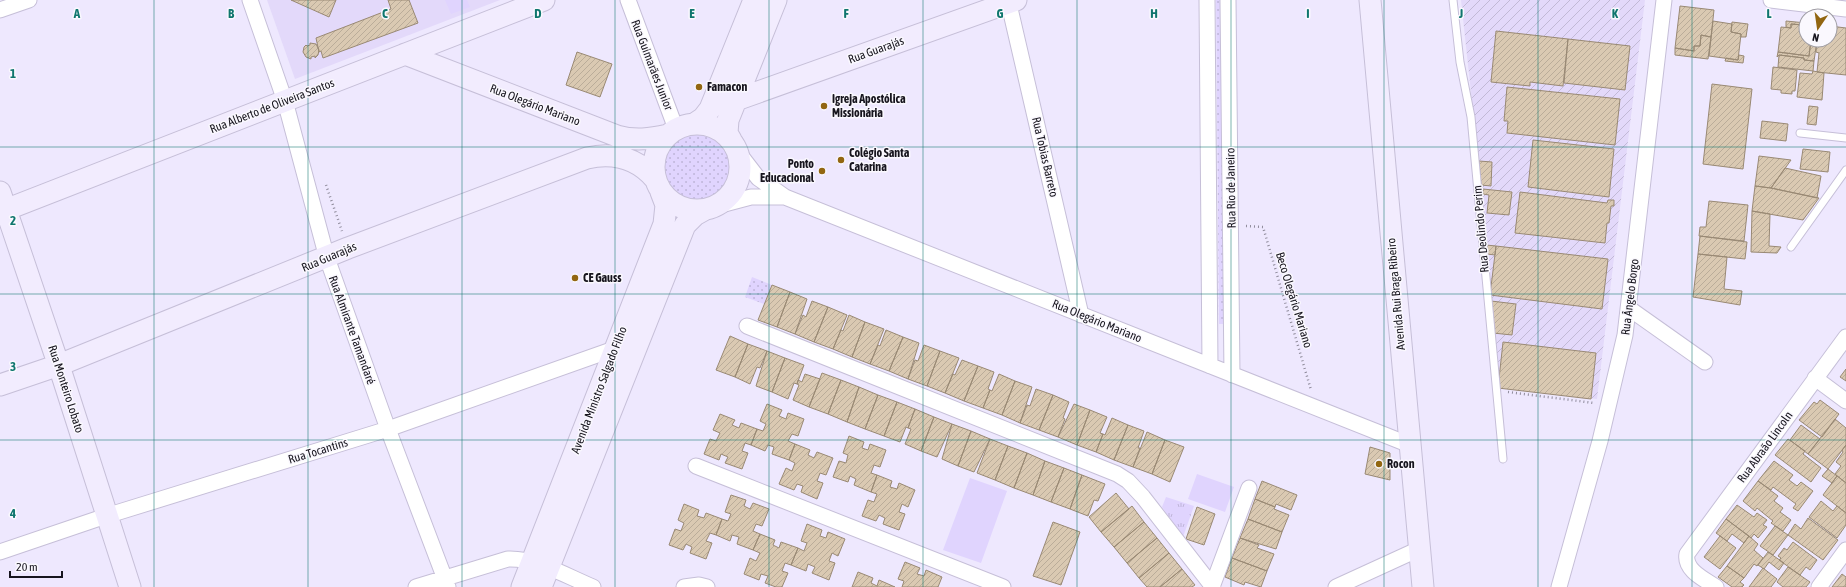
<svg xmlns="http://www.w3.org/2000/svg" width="1846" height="587" viewBox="0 0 1846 587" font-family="'Asap Condensed',sans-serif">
<defs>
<pattern id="industrial-furrows" width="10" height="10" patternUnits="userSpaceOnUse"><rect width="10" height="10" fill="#e3d9fa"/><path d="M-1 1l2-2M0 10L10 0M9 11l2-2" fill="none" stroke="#c2b9d6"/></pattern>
<pattern id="grass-dots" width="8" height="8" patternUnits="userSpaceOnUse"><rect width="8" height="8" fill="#e0d4fe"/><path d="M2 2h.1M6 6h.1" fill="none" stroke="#bfb5d9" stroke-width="1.8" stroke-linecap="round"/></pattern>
<pattern id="park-tufts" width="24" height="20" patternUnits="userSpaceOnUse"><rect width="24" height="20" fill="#e0d4fe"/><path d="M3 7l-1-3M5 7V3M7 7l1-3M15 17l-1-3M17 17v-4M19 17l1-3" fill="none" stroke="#bfb5d9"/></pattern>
<pattern id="building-hatch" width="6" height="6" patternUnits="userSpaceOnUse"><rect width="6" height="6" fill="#dac9b2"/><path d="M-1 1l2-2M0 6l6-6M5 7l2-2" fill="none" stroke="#baac99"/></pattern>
</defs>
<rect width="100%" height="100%" fill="#eee8fe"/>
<path fill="#e3d9fa" d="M267,0H500L295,79Z"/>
<path fill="url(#industrial-furrows)" d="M1461,0H1645L1597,399L1498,388L1481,185Z"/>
<path fill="url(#grass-dots)" d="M1216,0H1221L1224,324H1219Z
M660 167a37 37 0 1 1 74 0a37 37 0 1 1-74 0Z
M752,277L772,285L764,304L745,297Z"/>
<path fill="url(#park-tufts)" d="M1166,497L1194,506L1183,537L1162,507Z"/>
<path fill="#e0d4fe" d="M445,0H467L470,7L451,14Z
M1197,474L1234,487L1225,512L1188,499Z
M970,478L1007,491L981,563L943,550Z"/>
<path fill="url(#building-hatch)" stroke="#998974" d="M291,0H336L329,17Z
M388,0H409L418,23L323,58L321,51L319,52L316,38L391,9Z
M1680,6L1714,10L1711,37L1701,35L1700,46H1694V51L1675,48Z
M1713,21L1732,24L1731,32L1741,34L1738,60L1709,56Z
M1786,21L1806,23V30L1803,29V25L1791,24V28L1786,27Z
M1732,22L1748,24L1746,37H1741V34L1731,32Z
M1791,24L1803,25V29L1806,30V40H1811L1809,56L1778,52L1781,27L1791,28Z
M1830,26L1846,28V75L1817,72L1819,53L1816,52L1817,40H1830Z
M1496,31L1568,39L1563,86L1530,82V86L1491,82Z
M1701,35L1711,37L1708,59L1675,55V48L1694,51V46H1700Z
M1568,39L1630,46L1625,90L1564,83Z
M1811,40H1817L1814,61L1804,60V58L1779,55L1777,57L1778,52L1809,56Z
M310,43L316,44L319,50L318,55L315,58V56L311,57V59L306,57L303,52L304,47L306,45L307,46L310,45Z
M577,52L612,64L600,97L566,85Z
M1739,55L1744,56L1743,63L1725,61L1726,58L1738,60Z
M1779,55L1804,58V60L1814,61L1813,71L1778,67Z
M1773,67L1797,70L1795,91H1792V94L1781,93V90L1771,89Z
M1813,71L1824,73L1822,100L1797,97L1800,73L1812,74Z
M1712,84L1752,89L1743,169L1703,164Z
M1507,87L1620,99L1615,145L1507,133L1508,121H1504Z
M1809,106L1818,107L1816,125L1807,124Z
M1762,121L1788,124L1786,141L1760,138Z
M1533,140L1614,149L1609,197L1528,187Z
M1803,149L1830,152L1828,172L1800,169Z
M1759,156L1791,160L1771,188L1755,186Z
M1479,161L1492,162L1491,186L1481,185Z
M1785,168L1821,176L1817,198L1771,188Z
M1755,186L1771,188L1819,198L1803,220L1752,211Z
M1483,189L1512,192L1509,215L1487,213L1489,195L1483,194Z
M1520,192L1607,203L1608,200H1614V206H1611L1609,223H1607L1605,243L1515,233Z
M1709,201L1748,205L1744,241L1699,236L1700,227H1706Z
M1752,211L1770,214L1769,246L1781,247L1777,253L1751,252Z
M1700,236L1747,242L1745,259L1698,254Z
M1486,245L1496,246L1495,255L1487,254Z
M1496,246L1608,259L1602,309L1490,295Z
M1698,254L1727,257L1724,289L1742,291L1740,305L1693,297Z
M772,285L790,292L777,327L758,320Z
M790,292L807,299L795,334L777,327Z
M812,301L828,307L814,342L795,334L803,315L806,317Z
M1491,301L1516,304L1512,335L1493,333Z
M828,307L847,315L833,349L814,342Z
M849,315L865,322L852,357L833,349L841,330L843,331Z
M865,322L884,329L870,364L852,357Z
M886,330L903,337L889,371L870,364L878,345L880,346Z
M730,336L748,344L735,377L716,370Z
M903,337L919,343L908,379L889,371Z
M1503,342L1596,353L1591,399L1498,388Z
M748,344L767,351L760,368L757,367L750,384L735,377Z
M924,345L940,351L927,386L908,379L915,360L918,361Z
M767,351L785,358L772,392L756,386Z
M940,351L959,358L945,393L927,386Z
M785,358L804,365L797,384L794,383L788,399L772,392Z
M962,360L978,366L964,401L945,393L953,374L955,375Z
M978,366L994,372L988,389L990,390L983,408L964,401Z
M1846,369V381L1840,377Z
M822,373L841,380L828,414L809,407Z
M805,374L820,379L809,407L793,400L799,385L797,384L798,380L802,382Z
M999,374L1015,381L1002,415L983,408L990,390L992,391Z
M841,380L859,387L847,422L828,414Z
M1015,381L1032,387L1020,423L1002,415Z
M859,387L878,395L865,429L847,422Z
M1036,389L1053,395L1039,430L1020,423L1027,405L1030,406Z
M878,395L897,402L884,436L865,429Z
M1053,395L1069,402L1063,418L1065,419L1058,437L1039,430Z
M1820,400L1839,414L1822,437L1799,420L1814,402L1817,404Z
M897,402L915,409L908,428L906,427L900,442L884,436Z
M767,404L782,410L779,416L786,419L788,413L804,419L798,436L792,434L788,441L795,444L789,460L772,454L774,447L768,445L765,451L751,445L757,429L763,431L766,424L760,421Z
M1074,404L1090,410L1077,445L1058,437Z
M915,409L934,417L921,451L905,444L911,429L908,428Z
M1090,410L1107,417L1100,433L1103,434L1096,452L1077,445Z
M720,414L735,420L732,425L739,428L741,423L757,429L751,445L745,443L742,451L748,453L742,469L725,463L728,457L721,454L719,460L704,454L710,439L716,441L720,433L713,430Z
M934,417L952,424L937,457L921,451Z
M1112,418L1128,425L1114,460L1096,452L1103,434L1105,435Z
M1835,419L1846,428V445L1828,469L1808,454Z
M952,424L971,431L958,466L942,459Z
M1128,425L1144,431L1138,448H1140L1133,467L1114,460Z
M1801,425L1820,439L1808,454L1790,440Z
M971,431L990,439L974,472L958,466Z
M1147,432L1165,440L1152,474L1133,467Z
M849,436L864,442L862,448L868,450L870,444L886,450L880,467L874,465L871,473L877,475L871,492L854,485L856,479L850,476L848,482L833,477L839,461L846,463L848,455L843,453Z
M990,439L1008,446L995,480L977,473Z
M1788,439L1805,451L1803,454L1821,468L1811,482L1775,455Z
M1165,440L1184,447L1170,482L1152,474Z
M795,444L810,450L808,455L814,458L817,452L833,458L826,475L820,473L817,481L823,483L817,499L801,492L803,486L797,484L794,490L779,484L786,468L792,471L795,463L789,460Z
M1846,445V483L1835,474L1841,466L1836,462L1843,452L1842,450Z
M1008,446L1027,453L1014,488L995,480Z
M1370,447L1390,453V480L1365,474Z
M1027,453L1045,461L1033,495L1014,488Z
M1045,461L1064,468L1051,502L1033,495Z
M1774,461L1793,475L1789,480L1797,486L1801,482L1813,491L1798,511L1793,508L1796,504L1773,487L1771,490L1758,481Z
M1064,468L1082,475L1070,509L1051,502Z
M1828,469L1837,476L1832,483L1822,476Z
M877,475L892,481L890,487L897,489L899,483L915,490L908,507L902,504L899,512L905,514L899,530L883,524L885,518L879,515L876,521L862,516L868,500L874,502L877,494L871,492Z
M1082,475L1105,484L1098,501L1094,500L1088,516L1070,509Z
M1837,476L1846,483V513L1823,495Z
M1262,481L1297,495L1291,510L1276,504L1275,507L1255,499Z
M1758,481L1778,496L1774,501L1783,508L1780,512L1791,520L1783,531L1771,523L1773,521L1757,508L1755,511L1743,501Z
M1116,493L1129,509L1101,532L1089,517Z
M731,495L746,500L744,506L750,509L753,503L769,509L762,526L756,524L753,531L760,534L753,550L737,544L739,537L732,535L730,541L716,535L722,519L728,521L731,514L725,512Z
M1255,499L1275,507L1274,509L1289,515L1282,532L1248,519Z
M1821,501L1833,511L1837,506L1846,513V525L1837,538L1809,517Z
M684,504L699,510L697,516L704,518L706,513L722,519L716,535L710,533L706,541L712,543L706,559L690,553L692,547L686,544L683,550L669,545L675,529L681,531L684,523L678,520Z
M1737,505L1754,517L1757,513L1767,520L1763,525L1767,527L1758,538L1754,534L1751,538L1726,519Z
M1132,506L1144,522L1114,547L1101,532Z
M1197,507L1215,514L1204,545L1186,539Z
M1808,518L1838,540L1823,560L1788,535L1795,524L1801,529Z
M1248,519L1282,532L1276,549L1240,538Z
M1726,519L1749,536L1744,543L1732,534L1727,541L1716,533Z
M1053,522L1080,532L1061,585L1033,576Z
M1144,522L1157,538L1127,563L1114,547Z
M807,524L822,530L820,536L826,538L828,532L845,539L838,556L832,553L829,561L835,563L829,580L812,573L815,567L808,564L806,571L791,565L798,548L804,551L807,543L801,541Z
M1775,526L1788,535L1773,555L1760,546Z
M760,534L775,540L773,545L779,548L781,542L798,548L791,565L785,563L782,571L788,573L782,587H776L765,583L768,576L761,574L759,580L744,574L750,558L756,561L760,553L753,550Z
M1720,536L1736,548L1720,569L1704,557Z
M1749,536L1758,544L1754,550L1763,558L1757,566L1754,564L1744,578L1727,566Z
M1157,538L1169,553L1139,578L1127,563Z
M1240,538L1259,545L1257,548L1274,554L1267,571L1232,558Z
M1793,542L1817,560L1810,570L1806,567L1800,575L1779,560L1781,558L1778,556L1784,548L1787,550Z
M1768,552L1784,563L1779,570L1769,562L1764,569L1758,565Z
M1169,553L1182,569L1160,587H1147L1139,578Z
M1232,558L1267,571L1261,587L1245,582L1244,585L1225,577Z
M905,562L920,568L917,574L924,576L926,570L942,577L938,587H902L904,581L898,579Z
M1727,566L1744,578L1740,582L1744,585L1742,587H1732L1718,577Z
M1788,567L1810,582L1806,587H1783L1777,582Z
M1763,568L1777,579L1771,587H1749Z
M1182,569L1195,585L1192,587H1160Z
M858,572L873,578L871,583L877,586L879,580L895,587H852Z
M1842,574L1846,577V587H1832Z"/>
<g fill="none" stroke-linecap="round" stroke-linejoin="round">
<defs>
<path id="lane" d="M1453,0L1460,62L1471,117L1503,459
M1800,133L1846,138
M1791,247L1846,170"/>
<path id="street" d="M250,0L285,101L327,258L388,429L448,587
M628,0L676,129
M1008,0L1081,315
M1207,0L1210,366
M1228,0L1232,375
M1771,0L1846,9
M0,10L29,0
M738,152L758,178L785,197L1410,445
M717,206L751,197H784
M1630,309L1705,362
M747,326L1117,474L1128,481L1143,497L1213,587
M1815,378L1846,401
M696,466L1003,587
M0,552L106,516L388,429L614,349L621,350
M416,587L508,559C537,558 566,576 593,587
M684,587L699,585L707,587
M1212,587L1249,488
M1336,587L1419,549
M1559,587L1600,441L1625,335L1664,0
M1716,587C1704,579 1684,570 1687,554L1846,337
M1819,587L1846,550"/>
<path id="secondary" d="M1370,0L1423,587
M405,54L617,136C635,141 650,139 668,135
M736,100L1016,0
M654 167a43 43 0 1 1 86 0a43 43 0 1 1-86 0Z
M694,124L703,118L710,109L754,0
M731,140L727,133L728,120L776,0
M0,192L61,372L130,587
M0,212L544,0
M0,385L59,365L348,248L587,158C614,152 637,158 655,179
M522,587L664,224L666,205L661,192
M541,587L685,225L695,215L704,210"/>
</defs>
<use href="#lane" stroke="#c6bfd8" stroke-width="9"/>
<use href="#street" stroke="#c6bfd8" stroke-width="17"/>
<use href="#secondary" stroke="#c6bfd8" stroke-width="23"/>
<path stroke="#908c9c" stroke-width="2.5" stroke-dasharray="1 3" stroke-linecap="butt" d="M326,185L342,231
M1246,226L1263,227L1311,390
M1508,392L1594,403"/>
<use href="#lane" stroke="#fff" stroke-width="7"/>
<use href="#street" stroke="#fff" stroke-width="15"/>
<use href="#secondary" stroke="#f2ecfe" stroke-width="21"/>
</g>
<path fill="none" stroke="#0f766e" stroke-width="1" stroke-opacity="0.55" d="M154,0V587M308,0V587M462,0V587M615,0V587M769,0V587M923,0V587M1077,0V587M1231,0V587M1384,0V587M1538,0V587M1692,0V587M0,147H1846M0,294H1846M0,440H1846"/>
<g fill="#926611" stroke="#faf8fe" stroke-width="1.5">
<circle cx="699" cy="87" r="4"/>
<circle cx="824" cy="106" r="4"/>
<circle cx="841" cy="160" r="4"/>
<circle cx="822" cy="171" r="4"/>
<circle cx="575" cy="278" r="4"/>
<circle cx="1379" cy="464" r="4"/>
</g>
<g text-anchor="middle" stroke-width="3" stroke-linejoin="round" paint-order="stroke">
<g font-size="12" fill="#17151e" stroke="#faf8fe">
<text transform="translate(876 50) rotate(-20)" y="4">Rua Guarajás</text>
<text transform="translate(652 65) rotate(69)" y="4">Rua Guimarães Junior</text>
<text transform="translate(535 105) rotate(21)" y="4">Rua Olegário Mariano</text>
<text transform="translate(272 106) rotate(-21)" y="4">Rua Alberto de Oliveira Santos</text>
<text transform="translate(1045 157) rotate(77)" y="4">Rua Tobias Barreto</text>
<text transform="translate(1231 188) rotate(-91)" y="4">Rua Rio de Janeiro</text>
<text transform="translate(1481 229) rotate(-95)" y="4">Rua Deolindo Perim</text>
<text transform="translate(329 257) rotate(-23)" y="4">Rua Guarajás</text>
<text transform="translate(1396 294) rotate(-95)" y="4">Avenida Rui Braga Ribeiro</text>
<text transform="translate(1630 297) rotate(-83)" y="4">Rua Ângelo Borgo</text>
<text transform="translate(1294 300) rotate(73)" y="4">Beco Olegário Mariano</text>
<text transform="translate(1097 321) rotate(22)" y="4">Rua Olegário Mariano</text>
<text transform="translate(352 330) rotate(70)" y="4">Rua Almirante Tamandaré</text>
<text transform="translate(66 389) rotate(72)" y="4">Rua Monteiro Lobato</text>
<text transform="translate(599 390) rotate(-69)" y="4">Avenida Ministro Salgado Filho</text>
<text transform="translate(1765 447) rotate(-54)" y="4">Rua Abraão Lincoln</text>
<text transform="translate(318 451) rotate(-17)" y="4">Rua Tocantins</text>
</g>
<g font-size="12" font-weight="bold" fill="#17151e" stroke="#faf8fe" text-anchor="start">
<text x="707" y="91">Famacon</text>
<text x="832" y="103">Igreja Apostólica<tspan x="832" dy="14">Missionária</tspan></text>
<text x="849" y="157">Colégio Santa<tspan x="849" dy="14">Catarina</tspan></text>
<text x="814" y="168" text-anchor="end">Ponto<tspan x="814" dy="14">Educacional</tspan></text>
<text x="583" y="282">CE Gauss</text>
<text x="1387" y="468">Rocon</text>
</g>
</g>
<g font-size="13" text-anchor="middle" font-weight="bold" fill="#0f766e" stroke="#faf8fe" stroke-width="3" stroke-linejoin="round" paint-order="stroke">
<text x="77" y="18">A</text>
<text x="231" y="18">B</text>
<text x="385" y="18">C</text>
<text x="538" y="18">D</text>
<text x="692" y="18">E</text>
<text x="846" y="18">F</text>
<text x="1000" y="18">G</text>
<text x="1154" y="18">H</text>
<text x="1308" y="18">I</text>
<text x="1461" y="18">J</text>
<text x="1615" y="18">K</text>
<text x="1769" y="18">L</text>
<text x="13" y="78">1</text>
<text x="13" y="225">2</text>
<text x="13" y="371">3</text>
<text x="13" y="518">4</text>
</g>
<g transform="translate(1818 28) rotate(193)"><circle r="19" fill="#faf8fe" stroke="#9f9da4"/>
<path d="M0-3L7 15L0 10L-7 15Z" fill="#926611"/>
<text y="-6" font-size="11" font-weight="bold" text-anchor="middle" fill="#17151e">N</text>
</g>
<path d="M10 571v6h52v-6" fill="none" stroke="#17151e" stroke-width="2"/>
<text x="16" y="571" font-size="12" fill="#17151e" stroke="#faf8fe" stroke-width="3" paint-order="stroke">20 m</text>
</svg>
